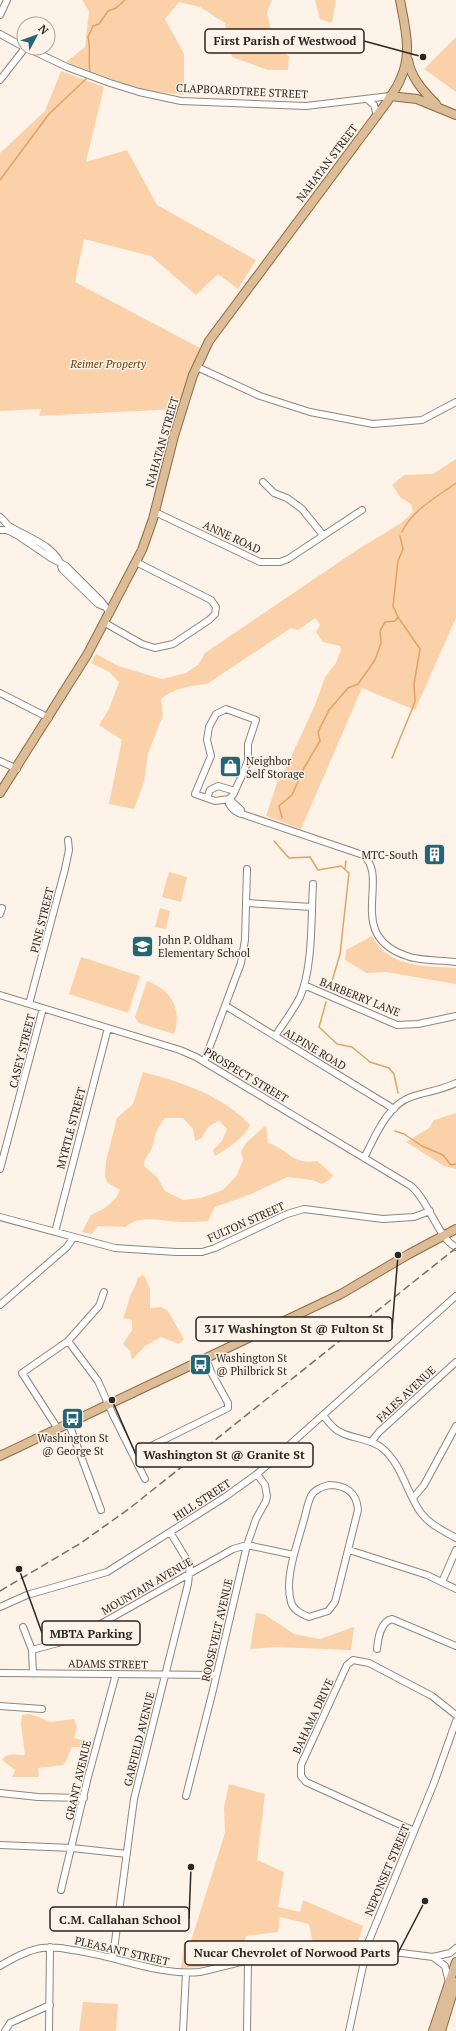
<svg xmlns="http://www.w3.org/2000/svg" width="456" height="2031" viewBox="0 0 456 2031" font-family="'PT Serif',serif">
<rect width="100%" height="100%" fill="#fef3e8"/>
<path fill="#fad1a8" d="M82,0H272L267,12L274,46L289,56L288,70H268L232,57L225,23L200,7L179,2L165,19L184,54V95L141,90L66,62L85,47L89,11Z
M315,0H336L332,23L320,19Z
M456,37V92L424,69Z
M61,71L104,87L86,162L127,150L157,205L256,260L238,289L218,274L196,295L151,256L84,239L75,282L200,348L189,374L178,409L39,416L41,409L0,411V153L45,111Z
M456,459V618L415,710L362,688L301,829L266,816L277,783L284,772L315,705L325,677L336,663L341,650L340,646L323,642L316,632L320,625L315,618L298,630L291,628L207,684C192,685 172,689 161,699L163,715L148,754L144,782L134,809L109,804L122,740L99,725L109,709L119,682L109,672L91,663L96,654L118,666L162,679L186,673L199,664L205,653L357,550L401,523L413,512L411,504L400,497L392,485L404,475L433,474Z
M169,872L187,877L181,902L162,897Z
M160,908L170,911L166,929L155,927Z
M372,936C388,968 426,966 456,968V984L386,972L367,973L345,960L346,950Z
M81,957L140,976L128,1013L69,994Z
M147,981C170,989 183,1009 174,1034L139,1023L135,1017Z
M143,1072C181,1082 222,1095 250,1125C244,1138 227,1149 215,1156L213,1150L222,1141L227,1129L219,1121C210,1124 206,1129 202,1138L195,1141L193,1129L183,1118H165C155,1130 156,1135 152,1148C149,1155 144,1157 144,1166L157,1177L165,1191L183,1200L201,1198L223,1190L237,1175L243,1160L241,1151L246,1143L266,1125L268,1143C289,1149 290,1165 317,1161L333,1175L329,1180L322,1184L312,1180L287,1177L251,1194L215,1207L208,1221C199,1222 189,1222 180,1222C161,1221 141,1214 125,1227L98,1226L92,1234L82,1232L91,1215L105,1208L116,1198L120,1190L108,1183L105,1177L106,1161L117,1118L133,1104Z
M456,1113V1169L444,1166L406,1142L429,1128L434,1120Z
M142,1275L145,1277L150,1289V1308L161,1307L168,1311L184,1339L179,1344L161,1337L145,1346L132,1360L130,1351L123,1344L132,1330V1320L123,1318C127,1310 128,1300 131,1294C134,1288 136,1286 137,1279Z
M256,1613L264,1614L294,1634L320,1639L354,1627L351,1650L275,1647L250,1649Z
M30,1714L51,1722L74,1719L77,1727L74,1738L86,1741L79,1747H72L66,1761L63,1765L38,1768L39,1777H12L15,1770L2,1760C7,1752 17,1755 25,1755L21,1724L22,1715Z
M229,1784L265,1794L257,1860L284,1872L278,1907L300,1912L303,1900L363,1926L358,1942L313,1943L309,1924L280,1917L278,1932L246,1936L242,1955L200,1967L181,1968L184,1942L191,1941L225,1833L224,1807Z
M83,2002L118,2004L116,2031H79Z"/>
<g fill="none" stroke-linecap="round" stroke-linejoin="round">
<path stroke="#dfa464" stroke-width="1.5" d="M90,72C88,60 91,49 88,37L93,26L99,24L108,11L116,8L125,0
M0,180L49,114L87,78
M402,532C412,510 437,497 456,483
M392,758L415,702L414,684L420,649L398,617
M282,818L279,806L292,795L304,768L320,741L318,732L329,710L348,688L358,684L375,660L381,643L380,631L385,622L395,621L398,617L393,606L398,561L403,549L400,536
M274,841L289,858L310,857L318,870L341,866L349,873L340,954L332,981
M345,869L346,861
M326,1002L319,1027L337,1044L352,1047L370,1062L389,1068L394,1074L398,1093
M395,1131L404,1134L422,1146L443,1155L451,1165L456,1164"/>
<defs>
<path id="minor" d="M0,15L7,0
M0,34L24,47
M27,48L67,67L110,83L139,92L181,101L306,106L390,96
M0,80L25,48
M367,99L374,105L377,115
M197,367L260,396L310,412L373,424L422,420L456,402
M263,482L274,493L287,498L302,509L323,535
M155,512L260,562H280L288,559L362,510
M0,517C4,520 6,524 9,526C26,537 58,546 62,569L98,604L103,606
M0,530H7L17,535L51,558L66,566L101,601L110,613
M105,623L142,644L155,648L173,644L209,620L215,614L216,607L211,600L136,562
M0,693L49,718
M226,709L256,720L248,744V760L244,771L233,795L229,799L215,801L195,794L211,756L207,740L209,727L216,714Z
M0,761L17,769
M207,798L210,790L218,786L235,791
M229,799L241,810L242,814C236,813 232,809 229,804L230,801
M242,814L363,855C391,878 344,935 407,956C419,961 442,960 456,962
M246,903L312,907
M0,914L2,908
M304,985L397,1025L418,1024L456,1016
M0,995L180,1050L196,1057L411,1186C429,1201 439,1240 456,1247
M29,1004L65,869L69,850L68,840
M226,1006L394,1109
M275,1036C283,1024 293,1011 300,997C313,968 311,917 313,884
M204,1062L241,963L245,940L247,869
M364,1158C375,1137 387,1105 411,1097C426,1092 441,1090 456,1083
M0,1169L43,1008
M0,1217L115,1248L176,1252H202L215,1248L287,1214L304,1209L383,1219L414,1217L430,1211
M55,1232L108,1028
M0,1305L67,1247L73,1238
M68,1341L98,1381L113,1415L145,1479
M323,1415C328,1422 334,1430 342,1433C355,1439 371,1439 382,1448C402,1464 407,1494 421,1513C430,1525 444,1531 456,1538
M69,1424L101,1510
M58,1429L22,1373L68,1341L99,1306L104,1292
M371,1442L379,1432L456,1362
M133,1455L228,1408V1403L211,1372L206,1358
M329,1485C346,1485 357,1493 358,1510L335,1602L328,1611L309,1617C301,1614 293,1610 291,1602C284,1579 297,1545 303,1523C306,1514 307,1504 311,1496C315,1489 322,1487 329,1485Z
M413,1498L424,1485L456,1426
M349,1550L427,1575L456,1589
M442,1582L456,1550
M0,1607L27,1595L107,1572L225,1497L257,1474L456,1296
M23,1627L32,1650
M377,1649C378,1639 380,1622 392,1619L456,1646
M0,1673L216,1675
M33,1674L32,1650L69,1640L90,1630L233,1549L247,1545L294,1555
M0,1706L42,1709
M0,1793L38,1797L84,1798
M186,1796L213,1690L247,1545L256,1519L266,1501L267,1496L265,1485L257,1474
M414,1831L306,1782L301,1776V1765L347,1665L353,1660L369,1663L432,1696L456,1715
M0,1845L72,1848L127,1854
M61,1890L88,1777L116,1674
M113,1957L134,1799L188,1584L190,1565L170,1532
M433,1957L445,1966L449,1982
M0,1966C13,1958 27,1950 42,1948C52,1947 62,1948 72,1950C115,1955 157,1976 200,1972L291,1950H378L433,1957L450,1953L456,1948
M5,2031L10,2023L50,2005
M49,2031L50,1947
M183,2031L186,1973
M247,2031L248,1960
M349,2031L368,1943L434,1783L456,1721"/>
<path id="major" d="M408,60C411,78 424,92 436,104
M390,96L417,99L456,115
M0,793L87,655L142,550L153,519L174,436L193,375L209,341L387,102C391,95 397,88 400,80C413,54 405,27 400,0
M0,1456L341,1294L409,1254L456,1229
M433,2031L456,1962
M441,2031L456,1982"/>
</defs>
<use href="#minor" stroke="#8f857b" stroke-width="8"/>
<use href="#major" stroke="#8f6a42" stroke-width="10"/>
<use href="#minor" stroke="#fff" stroke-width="6"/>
<use href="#major" stroke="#ddbc98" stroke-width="8"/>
<path stroke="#736d66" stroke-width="1.5" stroke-dasharray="8 4" stroke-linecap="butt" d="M0,1591L81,1543L130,1508L456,1248"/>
</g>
<defs>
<symbol id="shop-square" viewBox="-11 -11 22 22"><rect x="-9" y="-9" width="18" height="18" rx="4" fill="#267" stroke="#fef3e8"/><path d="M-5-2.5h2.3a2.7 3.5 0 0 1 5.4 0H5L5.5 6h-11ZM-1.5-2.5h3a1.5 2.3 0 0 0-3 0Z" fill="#fff"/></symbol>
<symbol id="building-square" viewBox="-11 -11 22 22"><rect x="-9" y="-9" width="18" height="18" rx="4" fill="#267" stroke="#fef3e8"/><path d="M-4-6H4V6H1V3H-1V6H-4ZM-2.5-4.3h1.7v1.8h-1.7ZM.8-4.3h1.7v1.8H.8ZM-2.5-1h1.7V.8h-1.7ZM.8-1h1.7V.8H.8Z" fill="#fff"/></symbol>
<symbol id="school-square" viewBox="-11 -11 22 22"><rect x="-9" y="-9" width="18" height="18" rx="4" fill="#267" stroke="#fef3e8"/><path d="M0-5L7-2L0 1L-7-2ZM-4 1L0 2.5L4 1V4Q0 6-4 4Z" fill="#fff"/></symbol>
<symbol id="bus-square" viewBox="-11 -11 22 22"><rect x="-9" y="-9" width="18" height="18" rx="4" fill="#267" stroke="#fef3e8"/><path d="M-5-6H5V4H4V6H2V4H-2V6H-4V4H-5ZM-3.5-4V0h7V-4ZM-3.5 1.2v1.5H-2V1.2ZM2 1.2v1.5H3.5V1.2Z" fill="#fff"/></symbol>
</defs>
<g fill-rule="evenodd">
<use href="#shop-square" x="218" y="754" width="25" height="25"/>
<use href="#building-square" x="422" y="842" width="25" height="25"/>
<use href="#school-square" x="130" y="934" width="25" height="25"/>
<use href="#bus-square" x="188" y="1352" width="25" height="25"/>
<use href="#bus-square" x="60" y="1406" width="25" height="25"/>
</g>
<g text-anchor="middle" stroke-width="3" stroke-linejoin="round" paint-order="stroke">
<g font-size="11" fill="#2a2622" stroke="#fef3e8">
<text transform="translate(242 91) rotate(3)" y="4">CLAPBOARDTREE STREET</text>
<text transform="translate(327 163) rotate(-53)" y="4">NAHATAN STREET</text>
<text transform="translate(162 442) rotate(-74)" y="4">NAHATAN STREET</text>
<text transform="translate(232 537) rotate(25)" y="4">ANNE ROAD</text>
<text transform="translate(42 920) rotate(-76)" y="4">PINE STREET</text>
<text transform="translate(360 997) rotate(22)" y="4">BARBERRY LANE</text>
<text transform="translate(315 1049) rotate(31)" y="4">ALPINE ROAD</text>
<text transform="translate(22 1051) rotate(-76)" y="4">CASEY STREET</text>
<text transform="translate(246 1075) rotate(31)" y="4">PROSPECT STREET</text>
<text transform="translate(71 1128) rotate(-75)" y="4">MYRTLE STREET</text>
<text transform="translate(246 1222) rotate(-24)" y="4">FULTON STREET</text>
<text transform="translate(406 1394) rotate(-43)" y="4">FALES AVENUE</text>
<text transform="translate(202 1500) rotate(-33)" y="4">HILL STREET</text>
<text transform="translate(147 1586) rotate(-30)" y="4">MOUNTAIN AVENUE</text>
<text transform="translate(217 1630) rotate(-77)" y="4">ROOSEVELT AVENUE</text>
<text transform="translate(108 1664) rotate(1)" y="4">ADAMS STREET</text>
<text transform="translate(313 1716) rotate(-65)" y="4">BAHAMA DRIVE</text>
<text transform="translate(139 1739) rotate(-76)" y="4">GARFIELD AVENUE</text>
<text transform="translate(78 1780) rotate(-77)" y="4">GRANT AVENUE</text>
<text transform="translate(387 1870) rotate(-67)" y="4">NEPONSET STREET</text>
<text transform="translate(122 1951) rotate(13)" y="4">PLEASANT STREET</text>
</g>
<g font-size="11" font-style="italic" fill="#633c07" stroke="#fef3e8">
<text x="108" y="368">Reimer Property</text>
</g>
<g font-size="11" fill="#2a2622" stroke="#fef3e8" text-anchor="start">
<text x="246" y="765">Neighbor<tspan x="246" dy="13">Self Storage</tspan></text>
<text x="418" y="859" text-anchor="end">MTC-South</text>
<text x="158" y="944">John P. Oldham<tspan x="158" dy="13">Elementary School</tspan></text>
<text x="216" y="1362">Washington St<tspan x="216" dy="13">@ Philbrick St</tspan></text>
<text x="73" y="1442" text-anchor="middle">Washington St<tspan x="73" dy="13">@ George St</tspan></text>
</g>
</g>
<path fill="none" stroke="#2a2622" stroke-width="1.5" d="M423 57L364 41M398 1255L392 1329M112 1400L136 1455M19 1569L42 1633M191 1867L189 1919M425 1901L398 1953"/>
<g fill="#2a2622" stroke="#fef3e8" stroke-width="1.5">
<circle cx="423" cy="57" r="4"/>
<circle cx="398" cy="1255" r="4"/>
<circle cx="112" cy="1400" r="4"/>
<circle cx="19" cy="1569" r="4"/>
<circle cx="191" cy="1867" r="4"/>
<circle cx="425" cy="1901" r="4"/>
</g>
<g fill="#fef3e8" stroke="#2a2622" stroke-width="1.5">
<rect x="205" y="29" width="159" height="24" rx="4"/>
<rect x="196" y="1317" width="196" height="24" rx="4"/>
<rect x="136" y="1443" width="177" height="24" rx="4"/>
<rect x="42" y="1621" width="98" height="24" rx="4"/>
<rect x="50" y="1907" width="139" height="24" rx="4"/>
<rect x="185" y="1941" width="213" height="24" rx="4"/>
</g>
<g font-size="12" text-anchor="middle" font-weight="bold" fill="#2a2622">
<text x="285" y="45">First Parish of Westwood</text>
<text x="294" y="1333">317 Washington St @ Fulton St</text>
<text x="224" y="1459">Washington St @ Granite St</text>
<text x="91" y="1638">MBTA Parking</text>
<text x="120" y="1924">C.M. Callahan School</text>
<text x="292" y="1957">Nucar Chevrolet of Norwood Parts</text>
</g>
<g transform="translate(36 36) rotate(49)"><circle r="19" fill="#fef3e8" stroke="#a9a199"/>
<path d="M0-3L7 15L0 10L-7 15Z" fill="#226677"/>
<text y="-6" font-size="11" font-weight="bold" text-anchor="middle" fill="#2a2622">N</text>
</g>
</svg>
